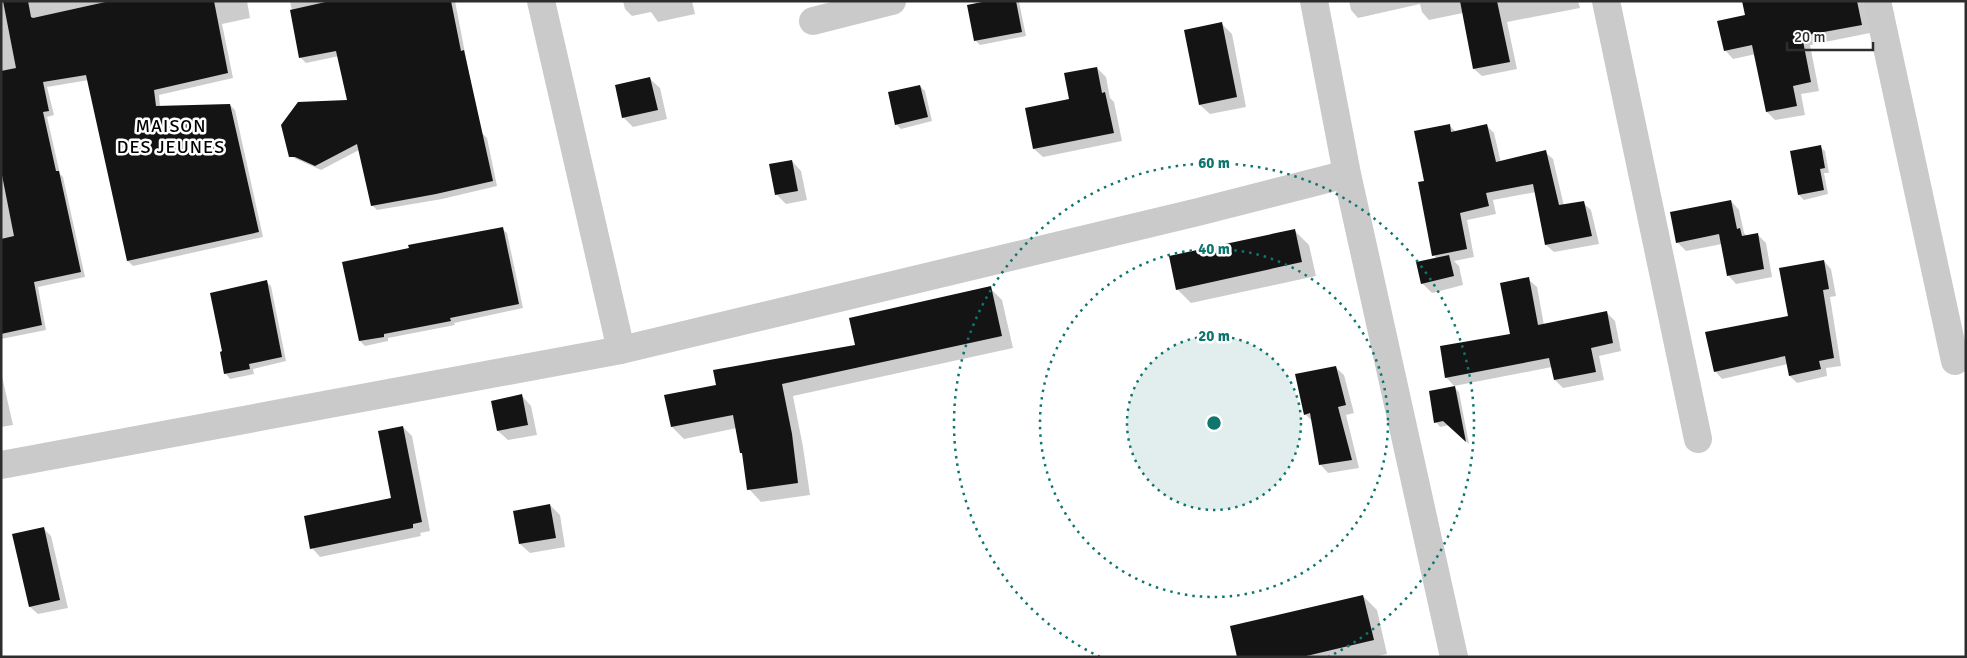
<svg xmlns="http://www.w3.org/2000/svg" width="1967" height="658" viewBox="0 0 1967 658" font-family="Signika,sans-serif">
<rect width="100%" height="100%" fill="#fff"/>
<path fill="#0003" d="M1,1H247L250,18L222,24L233,78L159,95L160,107L230,105L235,110L263,237L133,266L128,261L89,80L47,87L54,115L47,117L60,174L63,177L85,277L38,287L46,330L1,339Z
M290,1H455L480,131L487,138L497,186L442,199L377,210L372,205L359,150L321,170L294,158L289,153L348,101L339,56L306,63L301,58Z
M623,1H692L695,14L658,22L651,12L632,16L625,9Z
M993,1L1019,2L1026,36L980,45L975,40Z
M1349,1H1578L1580,8L1507,22L1517,69L1482,76L1474,69L1463,13L1429,20L1422,12L1420,4L1358,18L1351,10Z
M1806,1H1863L1870,33L1810,45L1819,91L1801,94L1805,115L1775,120L1767,112L1756,54L1733,59L1725,50Z
M1222,24L1232,34L1246,107L1210,114L1200,105Z
M1097,68L1106,77L1110,98L1114,102L1122,141L1043,157L1034,149Z
M650,79L660,88L667,119L633,127L623,117Z
M920,86L925,91L932,121L901,129L896,124Z
M1449,125L1456,132L1487,126L1494,133L1501,163L1545,152L1553,159L1564,206L1583,203L1591,210L1599,244L1554,252L1546,245L1536,192L1493,200L1496,214L1467,220L1474,257L1454,261L1459,266L1463,285L1432,293L1422,283L1437,259L1434,255L1425,182Z
M1820,147L1825,151L1829,173H1824L1828,194L1804,200L1799,195L1792,152Z
M792,161L801,171L807,200L786,204L776,194Z
M1731,201L1739,210L1744,233L1747,236L1758,235L1766,243L1772,277L1736,284L1728,275L1722,244L1686,251L1677,242Z
M502,229L507,233L523,308L454,323L455,325L388,338V341L365,346L360,341L343,263Z
M1295,231L1309,245L1316,276L1191,303L1177,289Z
M1824,261L1831,269L1836,296L1830,297L1841,366L1826,368L1827,376L1797,383L1790,376L1788,364L1722,379L1715,371L1790,317Z
M1528,279L1537,287L1544,325L1607,313L1615,321L1621,351L1599,356L1604,380L1563,388L1555,380L1552,367L1454,386L1446,377L1512,335Z
M266,282L271,286L286,361L253,369L254,374L230,379L226,374L221,353Z
M990,288L1002,300L1013,348L793,396L803,447L810,495L761,502L749,489L744,455L741,453L737,428L684,439L672,427L717,386L856,346Z
M1335,367L1344,375L1354,413L1346,415L1359,468L1328,473L1320,464L1313,422L1305,414Z
M1,372L13,425L1,427Z
M1454,387L1459,392L1469,444L1449,425L1440,427L1436,422Z
M522,396L531,406L537,435L508,440L498,431Z
M403,427L412,436L430,531L420,533L421,536L320,557L312,548L392,499Z
M550,505L560,515L565,547L530,553L520,544Z
M43,528L51,536L68,608L38,614L30,607Z
M1363,596L1377,610L1387,654L1374,657H1238Z"/>
<path fill="#141414" d="M3,1H28L31,17L33,18L110,1H214L228,73L154,90L156,106L230,104L259,232L127,261L86,75L43,82L49,111L43,112L56,171H59L81,272L34,282L42,325L1,334V239L14,236L1,170V71L16,68Z
M330,1H451L461,51L464,50L493,181L436,194L371,206L357,144L315,166L295,157H289L281,125L298,102L347,100L336,51L299,58L290,10Z
M987,1H1016L1022,32L974,41L967,5Z
M1460,1H1497L1510,62L1473,69Z
M1742,1H1857L1862,25L1802,36L1811,82L1793,86L1797,106L1766,112L1752,45L1724,51L1717,21L1745,15Z
M1222,22L1237,97L1199,105L1184,30Z
M1097,67L1102,93L1105,92L1114,133L1033,149L1025,108L1069,99L1064,73Z
M650,77L658,110L622,118L615,85Z
M920,85L928,117L895,125L888,92Z
M1450,124L1451,132L1487,124L1496,162L1546,150L1559,205L1584,201L1592,236L1545,245L1533,184L1486,193L1489,206L1460,213L1467,249L1432,256L1418,182L1424,181L1414,131Z
M1821,145L1825,168L1820,169L1824,190L1798,195L1790,151Z
M792,160L798,191L775,195L769,164Z
M1731,200L1737,229L1740,228L1742,236L1758,233L1764,269L1727,276L1719,234L1676,243L1670,212Z
M503,227L519,304L450,318L451,321L384,334V337L359,341L342,262L409,248L408,245Z
M1295,229L1302,262L1176,290L1169,256Z
M1449,255L1454,276L1421,284L1416,262Z
M1824,260L1829,289L1823,290L1834,358L1819,361L1821,369L1789,376L1785,356L1714,372L1705,332L1788,316L1779,268Z
M1529,277L1538,325L1607,311L1613,343L1591,348L1596,372L1554,380L1549,358L1445,378L1440,346L1510,334L1500,283Z
M267,280L282,357L249,364L250,369L224,374L220,352L222,351L210,293Z
M991,286L1002,336L782,384L792,434L798,483L747,490L742,453H740L733,415L671,427L664,395L716,385L713,370L855,345L849,318Z
M1336,366L1346,405L1338,407L1352,460L1319,465L1310,413L1304,415L1295,374Z
M1455,386L1466,442L1443,421L1434,423L1429,391Z
M522,394L528,425L497,431L491,401Z
M403,426L422,522L413,524V528L310,549L304,516L391,498L378,431Z
M550,504L556,538L519,544L513,511Z
M44,527L60,600L29,607L12,534Z
M1363,595L1374,640L1302,657H1237L1230,626Z"/>
<g fill="none" stroke-linecap="round" stroke-linejoin="round">
<path stroke="#cacaca" stroke-width="28" d="M541,1L621,350
M1314,1L1347,174L1454,657
M1606,1L1698,439
M1877,1L1955,361
M813,21L892,1
M1,465L621,350L1198,212L1347,174"/>
</g>
<circle cx="1214" cy="423" r="87" fill="#0f766e" fill-opacity=".12"/>
<g fill="none" stroke="#0f766e" stroke-width="2.5" stroke-dasharray="2.5 5">
<circle cx="1214" cy="423" r="87"/>
<circle cx="1214" cy="423" r="174"/>
<path d="M1100 657A260 260 0 1 1 1328 657"/>
</g>
<g text-anchor="middle" stroke-width="5" stroke-linejoin="round" paint-order="stroke">
<g font-size="18" letter-spacing="1" fill="#000" stroke="#fff">
<text x="171" y="132">MAISON<tspan x="171" dy="21">DES JEUNES</tspan></text>
</g>
</g>
<circle cx="1214" cy="423" r="8" fill="#0f766e" stroke="#fff" stroke-width="2.5"/>
<g font-size="15" text-anchor="middle" font-weight="bold" fill="#0f766e" stroke="#fff" stroke-width="5" stroke-linejoin="round" paint-order="stroke">
<text x="1214" y="168">60 m</text>
<text x="1214" y="254">40 m</text>
<text x="1214" y="341">20 m</text>
</g>
<rect width="1967" height="658" fill="none" stroke="#2d2d2d" stroke-width="5"/>
<path d="M1787 42v8h86v-8" fill="none" stroke="#2d2d2d" stroke-width="2.5"/>
<text x="1794" y="42" font-size="15" fill="#2d2d2d" stroke="#ffffff" stroke-width="4" paint-order="stroke">20 m</text>
</svg>
